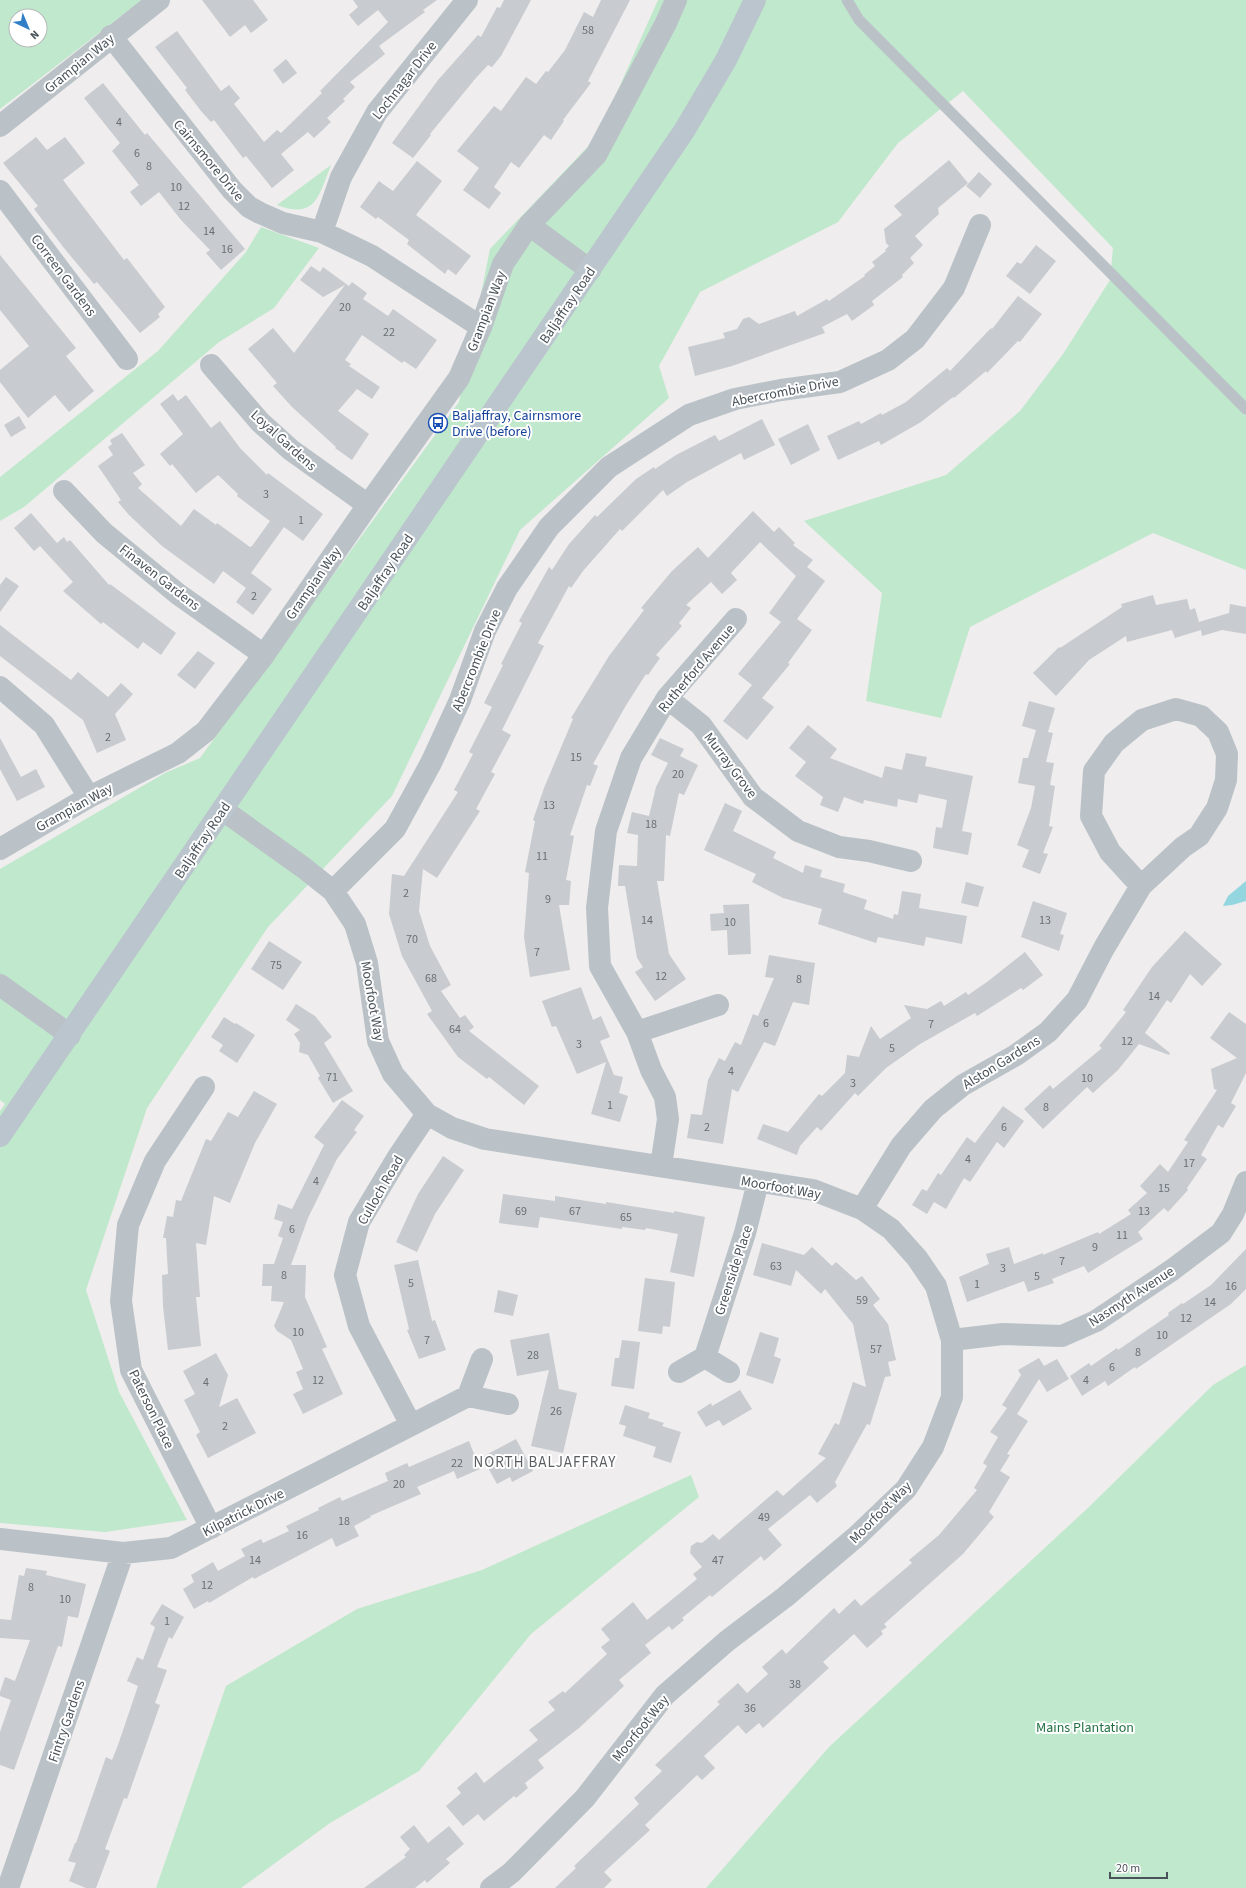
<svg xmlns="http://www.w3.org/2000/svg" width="1246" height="1888" viewBox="0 0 1246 1888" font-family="'Source Sans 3',sans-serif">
<rect width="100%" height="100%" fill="#efeded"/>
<path fill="#c0e8cc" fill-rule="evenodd" d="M0,0H142L0,109ZM16,16H40V40H16Z
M658,0H1246V570L1153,533L970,627L941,718L866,701L882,593L804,521L946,475L1020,411L1063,354L1110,280L1113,248L963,91L898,143L838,222L700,292L659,366L669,398L520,530L392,796L268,927L147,1108L86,1290L119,1392L187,1520L105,1532L0,1523V1111L5,1104L0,1100V869L165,773L200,758L459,402L490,249L597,137Z
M331,165C319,195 316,220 277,205Z
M261,227L319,248L274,308L219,342L24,507L0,521V477L158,351L246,252Z
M1246,1365V1888H706L829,1747L1089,1507L1213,1385Z
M691,1475L699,1497L531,1634L419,1771L330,1823L241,1888H156L226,1686L357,1609L482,1570Z"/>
<path fill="#93d6e0" d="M1246,881V901L1232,905L1223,906L1228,896Z"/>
<path fill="#c8cbcf" d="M202,0H253L268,20L251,33L245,25L230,37Z
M353,0H437L423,10L425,12L379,46L385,54L350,82L355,87L343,99L345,101L327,118L331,122L314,138L308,132L281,154L294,170L272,188L246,156L243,158L214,120L211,122L201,111L185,90L187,88L155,47L177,31L221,91L229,85L240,98L234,104L264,142L277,130L281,133L322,93L320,91L388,22L378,10L358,26L349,15L358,7Z
M504,0H531L501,56L492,67L488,65L475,79L430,134L431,135L413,158L392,143L438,80L478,35L481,37L497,7L500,8Z
M601,0H630L588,81L591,83L563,120L564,121L551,140L544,135L519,168L511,162L494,187L501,193L489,209L463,190L479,168L457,151L494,106L501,111L526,77L536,84L546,71L548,72L565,50L584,12L593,17Z
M286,59L297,73L283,84L273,70Z
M103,83L145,135L147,133L245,249L221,270L206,253L210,250L181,220L159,192L141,206L130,192L139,185L112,151L120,143L84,98Z
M36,137L47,150L65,137L85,163L63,180L124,260L127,258L165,307L158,314L160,317L140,333L97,282L94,284L64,248L34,209L38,206L3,163Z
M949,160L968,183L938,208L939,214L915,236L923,245L910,258L914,263L902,275L903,277L872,301L874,305L852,321L847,314L822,327L825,333L732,366L695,376L688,347L725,338L723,333L737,329L743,319L749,317L759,324L795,311L797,316L827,299L829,301L865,276L864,275L875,266L872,262L886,251L885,250L889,246L886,243L884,229L902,215L894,206Z
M417,161L442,181L416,215L471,256L456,275L448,269L445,274L407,244L409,240L378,217L376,219L360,207L379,181L393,191Z
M979,172L992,184L980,198L966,186Z
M1036,245L1056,261L1030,294L1006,276L1017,262L1021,264Z
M0,255L76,348L66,356L94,391L69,412L55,395L28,418L0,382V370L29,346L0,310Z
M311,266L320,272L323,267L349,286L352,282L367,293L363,299L388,316L393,309L437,340L416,369L404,361L402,363L362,335L345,360L351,364L349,366L380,387L372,399L357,389L338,411L369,434L352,460L335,448L336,447L292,407L273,386L277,383L248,349L273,328L294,353L345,285L323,297L300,280Z
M1018,296L1042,314L1020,342L1018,341L987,373L986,371L954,398L953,397L921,422L881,445L879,441L838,460L827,436L859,421L861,424L881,413L882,415L906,402L947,368L950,371L991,328L992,329Z
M173,394L178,401L186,395L211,428L220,421L240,448L267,475L268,473L323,514L303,541L284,527L251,573L272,589L253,615L236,602L246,588L223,571L214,584L162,546L129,515L118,502L121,500L98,466L113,455L108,447L112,444L110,440L122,433L145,465L133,473L142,484L138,488L181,526L194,509L216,525L217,523L250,547L252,546L270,521L237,496L238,494L218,475L196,493L172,464L170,466L160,454L183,434L160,404Z
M19,416L26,428L11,437L4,425Z
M762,419L775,445L744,460L741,453L687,482L667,496L663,490L622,531L620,529L583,571L571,588L569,586L538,643L544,646L502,730L511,735L491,772L495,774L476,809L480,811L437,878L423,869L419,911L430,946L451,985L441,991L460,1018L465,1015L474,1027L469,1031L539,1086L524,1105L489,1077L487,1079L458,1057L427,1014L432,1011L402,956L389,914L392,874L404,876L458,792L454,790L473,754L469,752L492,707L484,703L503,665L501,664L522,623L519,621L549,567L552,570L569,544L595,515L597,517L636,479L654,467L655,469L676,455L715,435L719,441Z
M808,424L820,450L791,465L778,439Z
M753,511L774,532L779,527L795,543L793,545L813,560L807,567L825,581L797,619L812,630L788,663L790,664L762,698L774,707L747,740L723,721L752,685L738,674L781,622L769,613L796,576L760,542L731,573L737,580L722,594L711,582L686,605L691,608L679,623L682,626L656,655L660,658L648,675L646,674L625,707L593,764L598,766L590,786L587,785L570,835L574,836L566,880L571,881L569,905H559L570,970L530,977L524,937L529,873L525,872L535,821L533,820L544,788L573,719L571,718L609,656L644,610L641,608L672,571L698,547L708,558Z
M31,513L57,543L64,537L67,542L70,540L109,585L110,584L176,633L161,655L143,642L138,649L103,622L101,624L63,591L73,582L40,546L34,551L14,528Z
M6,577L19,586L0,612V585Z
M1153,595L1156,605L1187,599L1190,610L1195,608L1199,622L1229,613L1230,604L1246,607V634L1222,630L1202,636L1201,630L1175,638L1172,630L1127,642L1126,636L1089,660L1056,696L1033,673L1059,647L1060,648L1122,607L1121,604Z
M0,625L71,680L78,672L108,697L121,683L133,694L115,714L126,740L97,753L83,720L0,656Z
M198,651L215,663L195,689L177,675Z
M1029,701L1055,708L1048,732L1053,733L1046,762L1054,763L1050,785L1055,786L1049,826L1053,827L1043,853L1048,854L1040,874L1022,867L1029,850L1017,845L1031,808L1035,786L1018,783L1023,758H1028L1036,730L1022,726Z
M808,725L837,749L830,758L882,778L885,766L902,770L906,753L927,757L925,766L973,776L962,831L972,833L968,855L933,848L936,827L942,828L947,800L919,794L917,803L898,799L897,807L864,800L863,804L844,797L838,812L820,805L823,797L795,776L806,762L789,748Z
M0,738L21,777L36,769L45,787L17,801L0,769Z
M660,738L684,749L680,756L698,765L684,795L679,793L670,836L666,835L664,881H657L669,954L686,979L655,1001L635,972L643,967L637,958L625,886H618L619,865L637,866L638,835L627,833L632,812L649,816L656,787L668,763L651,755Z
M725,803L742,811L733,831L776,852L773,858L803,873L805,865L822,870L820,877L845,884L843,892L867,900L864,909L893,919L894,914L898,915L902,891L921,894L919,908L967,916L962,944L926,937L924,946L878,937L876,943L818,924L822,909L783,898L752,882L756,874L704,850Z
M966,882L984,887L978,907L961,903Z
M1033,901L1067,913L1060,934L1064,935L1059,951L1021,937Z
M749,904L751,954L728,955L727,930L711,931L710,914L724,913L723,905Z
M1185,931L1222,964L1202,986L1190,974L1171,1003L1167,1000L1145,1033L1170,1053L1169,1055L1139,1044L1118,1070L1093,1093L1087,1087L1043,1129L1024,1109L1050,1085L1053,1089L1102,1048L1099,1046L1126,1012L1123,1010L1152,967Z
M269,941L302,962L283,990L251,969Z
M1025,952L1043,975L1023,990L1021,988L977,1016L975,1013L920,1044L886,1068L858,1096L855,1093L821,1131L817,1127L800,1146L797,1155L757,1139L763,1124L788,1132L819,1094L822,1096L845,1073L847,1055L859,1057L871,1026L880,1039L911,1018L904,1005L927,1009L941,1001L944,1006L966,992L968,995L987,982Z
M769,955L815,963L809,1005L793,1002L775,1046L764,1042L738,1092L732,1089L723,1144L687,1138L691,1114L702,1115L708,1080L719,1058L725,1061L735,1042L741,1045L753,1014L758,1016L774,978L765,977Z
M581,987L593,1020L601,1016L610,1037L600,1041L614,1075L623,1077L619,1093L628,1096L620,1122L591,1114L606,1062L577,1074L556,1026L552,1027L542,1001Z
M296,1004L315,1016L332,1037L324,1043L353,1091L333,1103L318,1078L320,1076L308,1055L299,1052L300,1043L294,1034L300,1030L286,1020Z
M1229,1012L1246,1024V1073L1231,1103L1236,1106L1223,1128L1218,1125L1201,1155L1207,1159L1187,1188L1188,1190L1168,1212L1164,1208L1138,1232L1143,1239L1088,1273L1084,1266L1052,1279L1054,1283L1028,1292L1024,1281L967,1302L959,1277L989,1264L986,1254L1009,1247L1014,1264L1043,1253V1255L1098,1232L1099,1234L1131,1214L1128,1210L1147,1193L1140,1186L1160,1164L1168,1172L1188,1142L1184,1140L1217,1090L1214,1089L1211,1069L1237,1058L1210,1038Z
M224,1017L235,1024L236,1023L255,1035L237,1063L219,1051L223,1045L211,1037Z
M254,1091L277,1104L255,1143L230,1203L214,1196L206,1245L196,1243L200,1297H196L201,1346L168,1350L163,1306L162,1275L168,1274L166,1238H163L167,1216L173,1217L176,1200L181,1201L206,1139L211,1141L228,1112L238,1117Z
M342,1100L364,1116L354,1130L357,1132L337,1159L308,1218L291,1265H306L305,1297L327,1347L322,1349L343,1394L303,1414L293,1394L303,1389L296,1372L303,1369L291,1340L277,1331L274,1326L284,1302L271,1301L272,1286H262L263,1264H274L283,1238L278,1236L283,1222L274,1219L278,1204L292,1209L324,1145L314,1137Z
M1003,1106L1024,1121L1004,1148L997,1142L970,1182L964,1178L946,1209L934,1202L927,1214L912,1205L922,1189L927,1191L938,1173L941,1175L967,1137L975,1143Z
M443,1156L464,1170L435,1214L417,1252L396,1242L418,1194Z
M503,1194L555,1201V1196L606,1204V1202L674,1213V1211L705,1217L694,1277L670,1272L678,1234L646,1228L645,1230L622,1227V1229L540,1217L538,1228L499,1223Z
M762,1243L804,1255L812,1247L832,1266L836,1262L856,1280L862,1276L880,1299L873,1305L888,1324L896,1360L888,1362L891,1376L885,1377L870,1425L867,1424L835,1482L837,1486L817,1503L810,1495L768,1529L782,1545L764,1561L761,1556L712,1597L710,1595L682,1618L684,1620L672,1630L669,1626L645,1645L651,1653L619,1680L624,1686L579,1728L538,1760L544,1768L525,1783L528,1788L516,1798L514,1796L484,1821L478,1814L463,1826L446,1806L461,1793L457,1788L476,1772L484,1783L538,1740L529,1730L555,1710L548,1702L563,1691L565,1693L607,1654L601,1647L610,1640L601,1629L633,1602L647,1620L697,1579L693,1574L702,1567L690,1553L691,1546L697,1542L702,1543L713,1534L719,1540L777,1490L783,1496L826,1458L818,1454L835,1423L839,1425L853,1382L866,1387L853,1324L825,1289L821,1294L796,1270L791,1286L753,1275Z
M1246,1249V1289L1231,1304L1136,1369L1135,1367L1108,1386L1105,1381L1082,1396L1070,1376L1089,1363L1091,1366L1117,1348L1118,1350L1169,1315L1168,1313L1182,1303L1183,1304L1211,1285Z
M418,1260L432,1321L435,1320L446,1350L419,1359L407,1330L409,1329L394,1265Z
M645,1278L675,1282L670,1327L663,1326L662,1334L638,1331Z
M498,1290L518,1295L513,1316L494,1312Z
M760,1332L779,1338L774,1356L781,1359L773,1384L746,1375Z
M549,1333L559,1389L577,1393L563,1453L531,1446L549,1370L517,1376L510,1340Z
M622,1340L640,1342L634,1389L611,1386L615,1358H619Z
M216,1353L228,1375L219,1407L237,1398L256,1433L208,1458L196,1435L200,1432L184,1400L195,1394L183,1371Z
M1039,1358L1044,1366L1057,1359L1069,1379L1047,1392L1039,1379L1017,1414L1028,1421L1007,1454L1010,1455L1000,1471L1010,1477L989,1512L994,1517L963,1554L884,1624L887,1627L881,1631L883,1634L867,1648L854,1634L823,1662L829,1668L763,1728L759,1723L746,1734L738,1725L704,1756L715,1768L702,1780L697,1775L645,1825L650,1830L604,1872L612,1880L604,1888H555L576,1868L574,1866L639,1804L634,1798L662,1771L655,1765L720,1704L717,1702L738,1683L747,1693L768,1674L762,1667L782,1649L786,1654L834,1608L839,1614L855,1599L861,1606L912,1563L909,1560L939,1535L977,1490L974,1488L987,1466L983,1463L998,1437L990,1432L1007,1408L1002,1405L1021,1375L1018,1370Z
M740,1390L752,1409L723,1426L719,1420L706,1427L697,1412L711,1403L712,1406Z
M625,1405L650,1413L648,1418L664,1423L662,1426L681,1432L671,1463L653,1457L656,1447L623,1436L626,1426L619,1424Z
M516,1439L533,1471L512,1482L510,1477L497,1484L482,1457Z
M469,1441L480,1469L457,1479L454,1471L417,1487L421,1494L370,1516L371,1517L354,1526L359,1536L336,1547L332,1538L254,1579L253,1577L209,1603L208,1601L194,1609L183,1589L194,1582L191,1575L213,1562L218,1571L245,1556L241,1549L261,1539L263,1543L289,1531L286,1526L319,1510L318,1508L340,1497L342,1501L388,1481L385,1473L407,1463L409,1467Z
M26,1568L47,1571L46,1575L86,1584L78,1618L68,1616L62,1647L58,1646L14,1770L0,1765V1732L11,1700L0,1696V1692L5,1677L15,1681L30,1640L0,1638V1619L11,1620L19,1575L24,1576Z
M162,1604L184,1617L172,1639L169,1637L157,1667L167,1670L155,1703L160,1705L127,1799L124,1798L105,1849L110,1851L96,1888H86L69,1881L76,1863L68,1861L75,1843H76L106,1757L112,1760L118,1745L138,1686L127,1681L137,1657L143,1660L155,1627L150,1624Z
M414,1825L428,1843L449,1826L464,1844L446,1859L450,1863L427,1883L425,1880L415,1888H364L406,1857L404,1855L410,1849L400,1837Z"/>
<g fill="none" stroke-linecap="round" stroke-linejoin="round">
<path stroke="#bac2c8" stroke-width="11" d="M847,0L859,20L1246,409"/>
<path stroke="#bac2c8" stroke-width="22" d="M111,36L232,190L249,207L260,213L283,223L322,232L372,256L481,327
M0,191L127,359
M322,232L341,177L377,112L467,0
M211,365L260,422L291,450L368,505
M64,491L104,533L178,594L264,655
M0,687L44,725L89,797
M667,698L701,725L753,797L798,831L839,847L869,851L911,861
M1176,709L1201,716L1218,732L1227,754L1226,780L1217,808L1199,836L1183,847L1141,886L1110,852L1091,816L1094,771L1114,743L1142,720Z
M223,810L304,868L333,891L355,924L367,963L378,1041L393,1074L427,1114L452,1128L485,1139L813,1190L862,1209L891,1229L917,1258L936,1286L952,1340V1397L933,1447L906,1489L857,1536L785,1597L727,1641L665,1695L585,1798L511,1873L491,1888
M333,891L395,829L431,763L460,700L485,631L507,588L549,527L609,467L689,415L735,399L781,390L840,382L888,360L915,339L954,288L980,225
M637,1032L718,1005
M204,1087L155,1161L128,1225L121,1301L131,1370L211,1528
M661,1166L668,1119L665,1097L651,1070L637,1032L600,966L597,908L606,831L631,758L667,698L736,619
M862,1209L901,1146L933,1109L963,1085L1016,1055L1048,1032L1077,1000L1104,948L1141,886
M952,1340L1003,1334L1062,1336L1096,1321L1172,1270L1221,1233L1233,1214L1246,1182
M705,1357L729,1372
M679,1372L705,1357L745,1233L758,1182
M468,1396L482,1359
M411,1425L359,1326L345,1275L359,1222L398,1157L427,1114
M0,1539L123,1553L171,1548L468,1396L508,1404
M8,1888L123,1553"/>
<path stroke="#bac2c8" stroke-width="22" d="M0,126L159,0
M529,225L590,270
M0,849L89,797L178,753L206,731L264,655L368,505L459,378L481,327L503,264L529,225L596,155L666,23L676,0
M0,985L70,1035"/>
<path stroke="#bbc5cd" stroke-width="22" d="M0,1136L684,131L726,60L755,0"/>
</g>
<defs>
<symbol id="bus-ring" viewBox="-11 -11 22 22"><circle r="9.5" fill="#fff" stroke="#1a4fb4" stroke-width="1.5"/><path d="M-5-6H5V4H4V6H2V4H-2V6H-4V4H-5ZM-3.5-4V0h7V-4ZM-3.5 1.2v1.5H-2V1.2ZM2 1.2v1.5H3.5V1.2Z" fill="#1a4fb4"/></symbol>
</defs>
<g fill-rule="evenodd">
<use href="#bus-ring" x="427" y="412" width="22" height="22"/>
</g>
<g text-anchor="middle" stroke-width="4" stroke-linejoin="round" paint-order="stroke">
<g font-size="12" fill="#687076">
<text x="588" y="34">58</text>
<text x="119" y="126">4</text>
<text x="137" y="157">6</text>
<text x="149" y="170">8</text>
<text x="176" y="191">10</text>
<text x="184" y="210">12</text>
<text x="209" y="235">14</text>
<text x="227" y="253">16</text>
<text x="345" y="311">20</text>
<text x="389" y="336">22</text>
<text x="266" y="498">3</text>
<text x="301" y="524">1</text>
<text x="254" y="600">2</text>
<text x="108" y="741">2</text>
<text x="576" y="761">15</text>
<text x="678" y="778">20</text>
<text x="549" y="809">13</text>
<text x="651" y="828">18</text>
<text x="542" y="860">11</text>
<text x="406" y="897">2</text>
<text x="548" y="903">9</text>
<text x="647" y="924">14</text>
<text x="1045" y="924">13</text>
<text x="730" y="926">10</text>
<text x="412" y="943">70</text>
<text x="537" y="956">7</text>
<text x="276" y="969">75</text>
<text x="661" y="980">12</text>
<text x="431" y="982">68</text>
<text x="799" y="983">8</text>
<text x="1154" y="1000">14</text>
<text x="766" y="1027">6</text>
<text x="931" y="1028">7</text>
<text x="455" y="1033">64</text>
<text x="1127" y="1045">12</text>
<text x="579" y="1048">3</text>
<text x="892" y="1052">5</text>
<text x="731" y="1075">4</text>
<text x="332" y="1081">71</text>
<text x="1087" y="1082">10</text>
<text x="853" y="1087">3</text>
<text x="610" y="1109">1</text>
<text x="1046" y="1111">8</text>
<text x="707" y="1131">2</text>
<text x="1004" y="1131">6</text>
<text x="968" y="1163">4</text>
<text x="1189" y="1167">17</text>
<text x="316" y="1185">4</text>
<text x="1164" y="1192">15</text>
<text x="521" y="1215">69</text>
<text x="575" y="1215">67</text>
<text x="1144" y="1215">13</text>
<text x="626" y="1221">65</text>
<text x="292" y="1233">6</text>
<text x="1122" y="1239">11</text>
<text x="1095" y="1251">9</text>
<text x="1062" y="1265">7</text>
<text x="776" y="1270">63</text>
<text x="1003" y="1272">3</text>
<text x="284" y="1279">8</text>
<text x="1037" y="1280">5</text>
<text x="411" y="1287">5</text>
<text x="977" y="1288">1</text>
<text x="1231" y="1290">16</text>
<text x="862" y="1304">59</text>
<text x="1210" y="1306">14</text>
<text x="1186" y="1322">12</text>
<text x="298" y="1336">10</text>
<text x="1162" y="1339">10</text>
<text x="427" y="1344">7</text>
<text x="876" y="1353">57</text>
<text x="1138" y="1356">8</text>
<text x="533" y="1359">28</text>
<text x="1112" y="1371">6</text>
<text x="318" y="1384">12</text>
<text x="1086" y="1384">4</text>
<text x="206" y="1386">4</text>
<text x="556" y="1415">26</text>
<text x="225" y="1430">2</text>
<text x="457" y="1467">22</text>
<text x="399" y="1488">20</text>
<text x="764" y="1521">49</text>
<text x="344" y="1525">18</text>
<text x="302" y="1539">16</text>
<text x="255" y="1564">14</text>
<text x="718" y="1564">47</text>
<text x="207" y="1589">12</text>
<text x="31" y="1591">8</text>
<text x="65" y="1603">10</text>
<text x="167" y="1625">1</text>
<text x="795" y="1688">38</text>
<text x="750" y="1712">36</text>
</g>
<g font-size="14" fill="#485258" stroke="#fff">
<text transform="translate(79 63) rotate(-39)" y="5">Grampian Way</text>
<text transform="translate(404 80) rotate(-52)" y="5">Lochnagar Drive</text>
<text transform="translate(209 160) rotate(50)" y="5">Cairnsmore Drive</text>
<text transform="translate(64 275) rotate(53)" y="5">Correen Gardens</text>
<text transform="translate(567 305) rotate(-56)" y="5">Baljaffray Road</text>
<text transform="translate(486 311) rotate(-69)" y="5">Grampian Way</text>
<text transform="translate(785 391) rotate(-11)" y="5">Abercrombie Drive</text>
<text transform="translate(284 440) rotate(42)" y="5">Loyal Gardens</text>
<text transform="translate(385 572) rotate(-56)" y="5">Baljaffray Road</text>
<text transform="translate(160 577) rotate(38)" y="5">Finaven Gardens</text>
<text transform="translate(313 583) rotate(-55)" y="5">Grampian Way</text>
<text transform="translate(476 660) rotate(-68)" y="5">Abercrombie Drive</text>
<text transform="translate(696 668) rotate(-50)" y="5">Rutherford Avenue</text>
<text transform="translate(731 765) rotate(53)" y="5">Murray Grove</text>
<text transform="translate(74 807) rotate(-29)" y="5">Grampian Way</text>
<text transform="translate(202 840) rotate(-56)" y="5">Baljaffray Road</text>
<text transform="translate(373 1001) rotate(80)" y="5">Moorfoot Way</text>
<text transform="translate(1001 1062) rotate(-32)" y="5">Alston Gardens</text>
<text transform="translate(781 1187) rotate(10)" y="5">Moorfoot Way</text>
<text transform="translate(380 1190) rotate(-60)" y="5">Culloch Road</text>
<text transform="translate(733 1270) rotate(-72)" y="5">Greenside Place</text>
<text transform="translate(1131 1296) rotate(-33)" y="5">Nasmyth Avenue</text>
<text transform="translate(152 1409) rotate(64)" y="5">Paterson Place</text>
<text transform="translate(243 1512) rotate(-27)" y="5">Kilpatrick Drive</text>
<text transform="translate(880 1512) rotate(-45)" y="5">Moorfoot Way</text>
<text transform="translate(66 1721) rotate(-71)" y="5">Fintry Gardens</text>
<text transform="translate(640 1728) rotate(-51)" y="5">Moorfoot Way</text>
</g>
<g font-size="14" fill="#164399" stroke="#fff" text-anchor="start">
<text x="452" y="420">Baljaffray, Cairnsmore<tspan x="452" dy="16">Drive (before)</tspan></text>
</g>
<g font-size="14" fill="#227042" stroke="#fff">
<text x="1085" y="1732">Mains Plantation</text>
</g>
<g font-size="15" letter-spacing="1" fill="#5b5e61" stroke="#fff">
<text x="545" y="1467">NORTH BALJAFFRAY</text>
</g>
</g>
<g transform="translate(28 28) rotate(136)"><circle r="19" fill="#ffffff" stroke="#b6babc"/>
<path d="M0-3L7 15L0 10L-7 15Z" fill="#307ec7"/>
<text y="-6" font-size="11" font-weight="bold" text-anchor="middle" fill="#485258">N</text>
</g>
<path d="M1110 1872v6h57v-6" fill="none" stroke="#485258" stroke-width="2"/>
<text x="1116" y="1872" font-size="12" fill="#485258" stroke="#ffffff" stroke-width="3" paint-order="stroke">20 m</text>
</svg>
